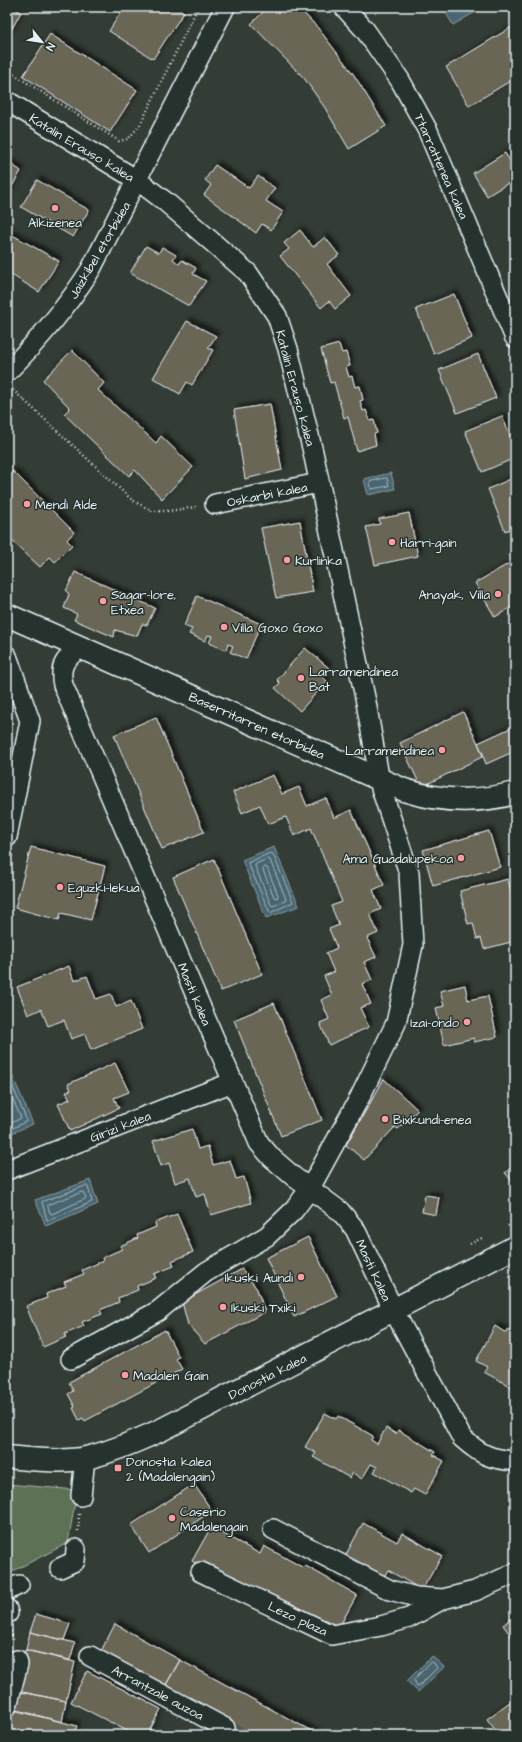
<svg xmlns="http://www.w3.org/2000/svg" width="522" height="1742" viewBox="0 0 522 1742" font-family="'Architects Daughter',sans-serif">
<defs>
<filter id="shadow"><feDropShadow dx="3.5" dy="-3.5" stdDeviation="2" flood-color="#0009"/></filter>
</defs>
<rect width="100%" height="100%" fill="#343d35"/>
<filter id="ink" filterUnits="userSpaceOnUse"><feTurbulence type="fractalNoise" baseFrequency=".025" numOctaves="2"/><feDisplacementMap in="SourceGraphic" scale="8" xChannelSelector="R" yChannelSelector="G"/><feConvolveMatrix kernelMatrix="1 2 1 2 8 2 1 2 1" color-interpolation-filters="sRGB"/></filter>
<g filter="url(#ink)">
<path fill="#5d7155" stroke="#a2b1a6" d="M7,1484L77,1490L68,1543L7,1574Z"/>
<path fill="#4a6670" stroke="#899ea6" d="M445,7H484L453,25L443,8Z
M391,473L395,489L368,495L364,479Z
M274,847L299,906L266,918L242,860Z
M7,1063L33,1124L7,1135Z
M90,1180L98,1204L46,1226L35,1200Z
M432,1656L444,1667L418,1692L407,1681Z"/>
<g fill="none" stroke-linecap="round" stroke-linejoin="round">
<path stroke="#a9b9c2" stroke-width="1" d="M387,478L389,486L371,489L370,482Z
M271,853L273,854L293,902L270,913L248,863Z
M268,859L270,860L286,899L285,901L273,906L271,905L255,866L256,864Z
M264,867L267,868L278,895L277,898L274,897L263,870Z
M7,1073L27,1121L7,1131
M7,1086L21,1118L7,1125
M86,1186L88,1187L92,1202L50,1220H47L42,1202Z
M83,1192L86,1197L85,1199L52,1214L50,1213L48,1207V1205Z
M431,1662L434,1663L437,1668L420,1685L417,1686L414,1680Z"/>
</g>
<path fill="#6b6654" stroke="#e8f1f8" filter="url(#shadow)" d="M7,7H11L21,12L7,38Z
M124,7H176L184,12L153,59L109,31Z
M268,7H298L318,28L354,75L386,126L349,149L325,108L304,78L251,24Z
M515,25V78L469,106L446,67Z
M50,34L137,90L110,132L23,76Z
M505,153L515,169V179L487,196L473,173Z
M7,161L21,171L7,195Z
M215,165L249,188L258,176L275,188L266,201L283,212L271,230L262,224L256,233L204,195L211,185L205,180Z
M37,180L89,210L73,237L21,207Z
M300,230L313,247L325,237L339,255L327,264L351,296L335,309L329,301L321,308L280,256L289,249L284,243Z
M7,232L59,261L39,292L7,272Z
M146,246L159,253L162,247L176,255L173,259L179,264L182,260L196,268L193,274L206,281L189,306L130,273Z
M515,254V266L511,256Z
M454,294L472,338L434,354L416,309Z
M187,321L216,336L208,348L213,350L192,385L187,382L180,394L153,378Z
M339,344L342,353L346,352L350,366L346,367L349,377L352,376L355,387L360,386L363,400L360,401L363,411L366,410L370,421L374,420L377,433L374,434L376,445L357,451L348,417L344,418L334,382L330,383L321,349Z
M72,350L104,383L98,390L156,443L161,436L193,467L162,499L135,470L129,476L64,414L70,408L43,380Z
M478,354L496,398L457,413L439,370Z
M270,404L282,470L245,479L234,410Z
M502,416L515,447V458L482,472L465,431Z
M13,471L74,532L67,540L72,545L55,562L50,557L40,567L7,536V476Z
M515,477V527L505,531L488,489Z
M409,513L418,556L375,565L366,527L380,524L379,519Z
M300,521L313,592L276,598L261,528Z
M515,560V605L495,617L475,583Z
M75,572L155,608L147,625L142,624L137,636L115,630L114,637L74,620L77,614L64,608L69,594L66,591Z
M197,596L261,624L246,659L230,652L233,646L228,644L226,650L209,643L212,636L208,635L205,641L189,634L192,629L184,626Z
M305,648L329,668L322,676L327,681L300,711L275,688L280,683L277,680Z
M463,712L484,756L421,787L400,743Z
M156,717L204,832L162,849L114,735Z
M515,726V751L486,764L478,743Z
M273,775L282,794L299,787L307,806L326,798L334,818L351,810L384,885L373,890L381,909L370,914L378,933L367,938L376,957L364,962L372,980L362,984L371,1004L360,1008L369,1027L329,1045L320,1023L329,1019L321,1000L332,995L324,976L334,972L326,953L337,948L329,929L339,925L331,906L342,902L311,828L294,836L286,817L268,824L260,805L242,813L233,792Z
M489,831L500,867L433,886L423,850Z
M31,847L105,866L91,920L61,913L59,920L15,908Z
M214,859L262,974L221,991L173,877Z
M508,879L515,909V941L484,949L481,938L477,939L473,923L468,924L460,891Z
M69,966L74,981L87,976L96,999L111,994L116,1007L131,1001L142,1029L91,1050L85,1034L71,1039L64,1020L48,1026L41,1009L28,1015L17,987Z
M465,985L468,1000L488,996L497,1037L474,1042V1038L444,1045L436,1008L444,1006L440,991Z
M274,1003L322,1120L281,1136L234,1020Z
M115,1063L129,1092L114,1098L119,1108L70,1131L58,1104L70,1099L66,1092L71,1090L68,1084Z
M384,1079L418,1110L398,1129L395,1127L364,1160L346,1145Z
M192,1129L198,1149L208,1146L213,1165L230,1160L236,1179L244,1177L251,1203L211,1215L205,1194L196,1197L190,1178L175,1183L169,1163L161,1166L153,1141Z
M515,1163V1184L505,1173Z
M425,1195L439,1197L436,1215L422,1212Z
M177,1214L193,1252L172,1261L174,1266L154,1274L156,1278L137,1286L138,1290L118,1298L119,1302L100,1310L102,1314L82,1322L84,1326L65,1334L66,1337L43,1347L26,1306L47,1298L46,1294L66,1286L64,1282L84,1274L82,1270L103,1261L102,1258L122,1249L120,1246L138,1238L137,1235L156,1227L155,1223Z
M308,1237L337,1296L294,1317L266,1258Z
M242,1269L257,1289L265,1312L205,1344L188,1325L182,1302Z
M495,1326L506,1333L508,1329L515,1333V1389L484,1372L487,1367L476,1361Z
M165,1330L179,1357L176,1359L182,1369L85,1421L83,1418L79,1420L73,1408L75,1407L68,1394L73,1391L69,1382Z
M325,1413L336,1419L338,1416L373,1436L371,1440L377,1444L386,1428L396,1434L398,1430L435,1452L433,1455L444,1461L425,1495L414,1489L411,1493L374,1472L377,1467L371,1464L362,1479L353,1473L350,1478L313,1457L316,1453L305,1447Z
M194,1484L212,1511L149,1553L131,1525Z
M363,1523L397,1542L402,1533L442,1556L422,1590L388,1570L382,1580L344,1558Z
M211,1527L260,1554L264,1546L302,1567L304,1565L357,1595L338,1629L289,1602L286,1607L246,1592L192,1561Z
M36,1614L70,1624L64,1640L30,1632Z
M515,1616V1641L503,1625Z
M115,1624L180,1660L163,1690L99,1655Z
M30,1632L75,1643L70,1660L26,1650Z
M25,1650L75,1662L66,1701L17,1691Z
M180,1660L319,1735H248L163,1690Z
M87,1671L161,1709L147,1735L140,1733L139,1735H135L71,1702Z
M17,1691L66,1701L62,1722L13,1710Z
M515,1698V1735H499L487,1719Z
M18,1710L77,1726L73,1735H11L7,1724L12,1713Z
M230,1726L245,1733L244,1735H225Z"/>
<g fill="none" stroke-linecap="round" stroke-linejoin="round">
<path stroke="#4f5852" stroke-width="19" stroke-dasharray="19 10" stroke-linecap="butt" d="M225,1728L238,1735"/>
<defs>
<path id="street" d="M344,7L365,30L400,80L428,131L515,338
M7,101L137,180L166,202L248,273L277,316L288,349L313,452L366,702L381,788L409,873L413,945L396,1023L360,1097L309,1190L294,1210L267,1236L206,1272L158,1311L71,1359
M7,372C39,340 67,307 91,269L225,7
M215,504L319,483
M80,648C65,659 59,665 63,685L259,1143L272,1158L294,1177L340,1211L355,1229L394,1311L462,1438C481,1455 490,1459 515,1461
M7,656L30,721L7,837
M7,1170L233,1082
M81,1496L85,1458
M273,1529L390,1590L416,1597L443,1599L475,1591L515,1573
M60,1568L75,1561L76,1549
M201,1572L332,1635L381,1626L409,1618L443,1599
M7,1590L19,1585
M7,1609L8,1613
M90,1656L225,1728
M7,1706L18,1664L17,1660"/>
<path id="secondary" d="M7,615L404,790C441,802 477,803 515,793
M7,1457C30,1459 64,1463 86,1458C112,1452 137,1441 161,1430L515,1247"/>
</defs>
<use href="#street" stroke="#e8f1f8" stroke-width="22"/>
<use href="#secondary" stroke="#e8f1f8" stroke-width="25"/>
<path stroke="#e8f1f8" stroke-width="2.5" stroke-dasharray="1 3" stroke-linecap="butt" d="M7,70L119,141L128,139L140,125L198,7
M13,390L132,500L152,511H169L196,507
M508,1226L515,1222
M470,1244L484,1237
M78,1531L79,1514
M11,1631L14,1642"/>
<use href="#street" stroke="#26332d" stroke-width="19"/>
<use href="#secondary" stroke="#26332d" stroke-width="22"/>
</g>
</g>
<g fill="#ff9aa2" stroke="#26332d" stroke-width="1.5">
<circle cx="55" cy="208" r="4"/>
<circle cx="27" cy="504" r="4"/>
<circle cx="392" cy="542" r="4"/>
<circle cx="287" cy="560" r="4"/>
<circle cx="498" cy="594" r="4"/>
<circle cx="103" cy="601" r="4"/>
<circle cx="224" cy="627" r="4"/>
<circle cx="301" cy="678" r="4"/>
<circle cx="442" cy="750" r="4"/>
<circle cx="461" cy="858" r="4"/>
<circle cx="60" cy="887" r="4"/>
<circle cx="467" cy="1022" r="4"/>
<circle cx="385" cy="1119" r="4"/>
<circle cx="301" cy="1277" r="4"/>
<circle cx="223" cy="1307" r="4"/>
<circle cx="125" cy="1375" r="4"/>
<rect x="114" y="1464" width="8" height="8" rx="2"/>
<circle cx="172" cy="1518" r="4"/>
</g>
<g text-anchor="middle" stroke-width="3" stroke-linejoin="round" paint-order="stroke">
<g font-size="13" fill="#e8f1f8" stroke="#26332d">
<text transform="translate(82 147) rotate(31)" y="5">Katalin Erauso kalea</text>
<text transform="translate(442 166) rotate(66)" y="5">Ttarrattenea kalea</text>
<text transform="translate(99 250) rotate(-60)" y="5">Jaizkibel etorbidea</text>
<text transform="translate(296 388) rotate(75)" y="5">Katalin Erauso kalea</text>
<text transform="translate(267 494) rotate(-11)" y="5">Oskarbi kalea</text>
<text transform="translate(257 725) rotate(24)" y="5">Baserritarren etorbidea</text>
<text transform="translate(195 994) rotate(67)" y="5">Masti kalea</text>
<text transform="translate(120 1126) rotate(-21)" y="5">Girizi kalea</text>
<text transform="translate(374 1270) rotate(65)" y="5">Masti kalea</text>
<text transform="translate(267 1376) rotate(-27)" y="5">Donostia kalea</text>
<text transform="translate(298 1618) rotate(25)" y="5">Lezo plaza</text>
<text transform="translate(158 1692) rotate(28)" y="5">Arrantzale auzoa</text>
</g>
<g font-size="13" fill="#e8f1f8" stroke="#26332d" text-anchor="start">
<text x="55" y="227" text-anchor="middle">Alkizenea</text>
<text x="35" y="509">Mendi Alde</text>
<text x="400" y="547">Harri-gain</text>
<text x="295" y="565">Kurlinka</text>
<text x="111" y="599">Sagar-lore,<tspan x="111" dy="15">Etxea</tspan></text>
<text x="490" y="599" text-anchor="end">Anayak, Villa</text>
<text x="232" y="632">Villa Goxo Goxo</text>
<text x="309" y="676">Larramendinea<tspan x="309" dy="15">Bat</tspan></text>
<text x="434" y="755" text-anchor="end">Larramendinea</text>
<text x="453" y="863" text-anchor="end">Ama Guadalupekoa</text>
<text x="68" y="892">Eguzki-lekua</text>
<text x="459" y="1027" text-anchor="end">Izai-ondo</text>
<text x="393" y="1124">Bixkundi-enea</text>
<text x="293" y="1282" text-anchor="end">Ikuski Aundi</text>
<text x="231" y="1312">Ikuski Txiki</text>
<text x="133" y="1380">Madalen Gain</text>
<text x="126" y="1466">Donostia kalea<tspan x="126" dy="15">2 (Madalengain)</tspan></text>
<text x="180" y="1516">Caserio<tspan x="180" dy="15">Madalengain</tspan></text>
</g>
</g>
<rect width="522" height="1742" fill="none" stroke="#26332d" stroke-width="24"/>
<rect x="12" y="12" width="498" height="1718" fill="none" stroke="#e8f1f8" stroke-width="1.5" filter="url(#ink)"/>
<g transform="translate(42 42) rotate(120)" stroke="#26332d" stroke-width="3" paint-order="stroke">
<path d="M0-3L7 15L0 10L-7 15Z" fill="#e8f1f8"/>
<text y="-6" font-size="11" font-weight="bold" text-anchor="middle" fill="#e8f1f8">N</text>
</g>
</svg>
